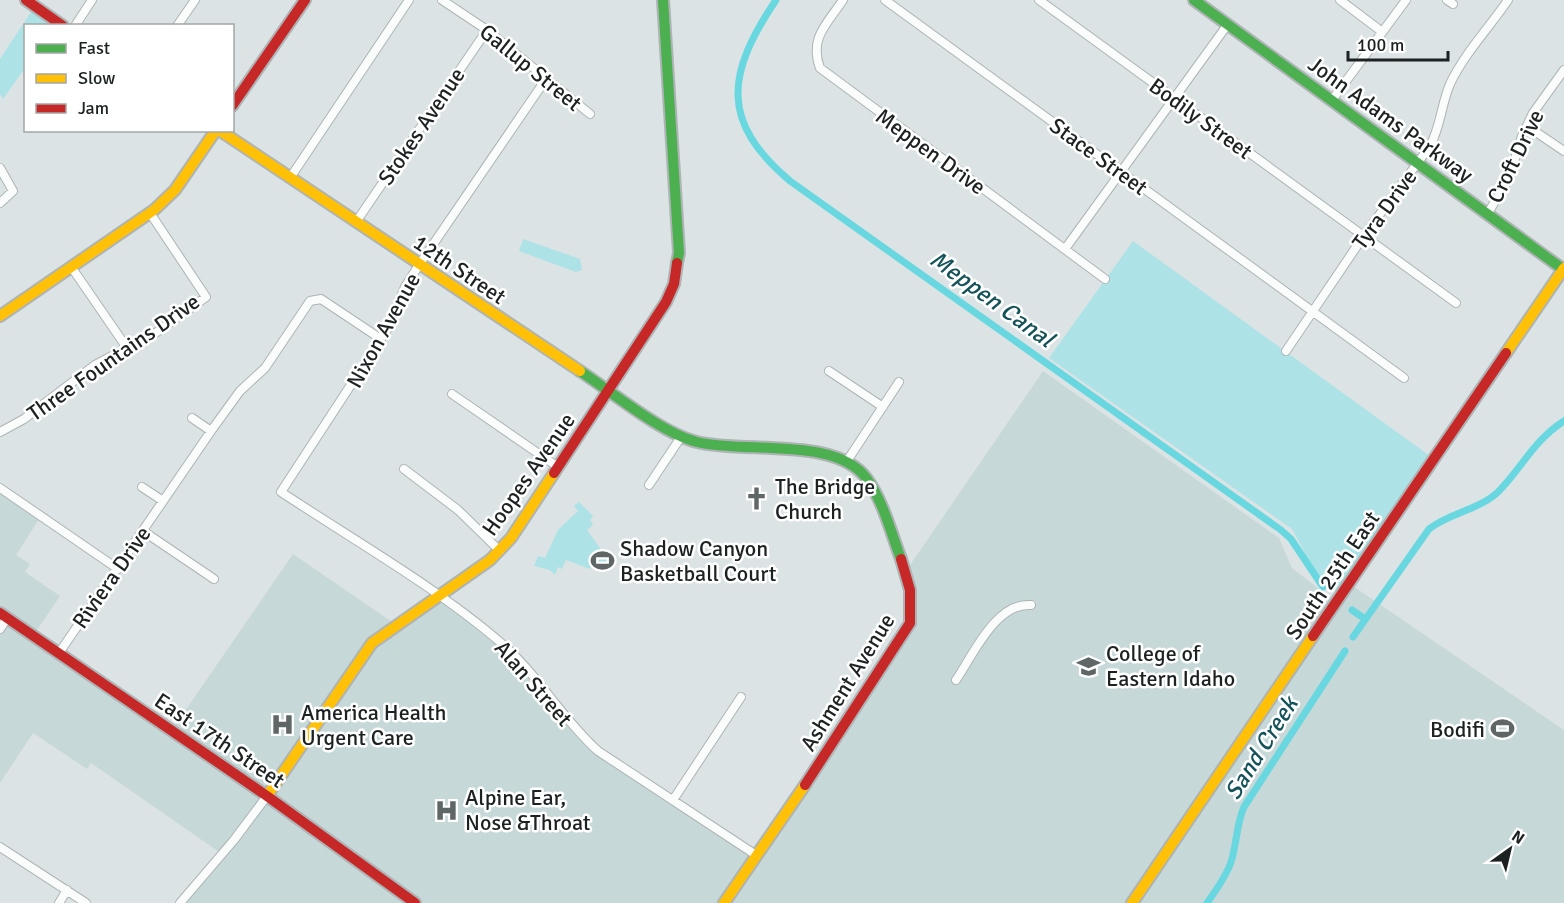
<svg xmlns="http://www.w3.org/2000/svg" width="1564" height="903" viewBox="0 0 1564 903" font-family="Signika,sans-serif">
<rect width="100%" height="100%" fill="#dbe3e4"/>
<path fill="#c7d8d9" d="M1043,371L1279,538L1292,568L1333,600L1350,584L1564,730V903H180L222,854L91,763L87,769L33,733L0,783V488L41,516L16,555L30,564L25,572L60,596L33,636L172,730L293,554L395,624L437,596L502,643L578,734L756,856L910,623L906,571Z"/>
<path fill="#ade2e7" d="M35,6L56,25L26,26L25,68L3,99L0,94V59Z
M523,239L580,259L582,270L576,272L519,251Z
M1133,241L1434,459L1342,596L1317,575L1292,529L1049,358Z
M579,502L593,516L590,520L593,525L587,530L602,551L612,557L602,572L593,565L590,569L566,560L562,569L558,567L555,575L550,570L534,566L538,556L545,558L558,530L578,511L574,506Z"/>
<g fill="none" stroke-linecap="round" stroke-linejoin="round">
<path stroke="#68d7e0" stroke-width="7" d="M776,0C727,73 719,121 790,181L1281,530L1291,539L1323,587
M1352,610L1365,619
M1353,637L1429,529C1449,513 1479,510 1498,492C1522,468 1533,441 1564,421
M1207,903C1216,890 1226,877 1231,862C1237,844 1236,825 1244,807L1345,651"/>
<defs>
<path id="street" d="M442,0L487,30L590,114
M843,0C827,24 809,38 820,68L1105,279
M885,0L1404,378
M1039,0L1456,303
M1340,0L1381,31
M1447,0L1453,4
M75,26L92,0
M177,26L195,0
M546,79L419,265L405,287L388,328L281,492C352,539 436,587 500,642C537,673 561,718 598,751L756,855
M1332,100L1406,0
M1527,126L1564,151
M0,168L13,191L0,203
M290,178L409,0
M1488,213L1509,178L1522,136L1533,113L1564,70
M356,222L487,30
M1065,249L1228,24
M72,268L127,348
M1286,351L1363,237L1430,146C1441,126 1441,105 1450,84C1464,54 1489,28 1508,0
M829,371L883,407
M452,394L558,467
M192,418L211,431
M0,432L24,419L95,365L157,332L206,297L150,213
M847,461L899,382
M404,469L458,510L500,551
M649,485L681,437
M142,487L163,501
M0,488L118,569
M143,531L214,579
M0,629L7,618
M59,653L211,431L240,391L265,368L310,301L321,299L381,339
M956,680C973,655 996,602 1031,605
M673,800L741,697
M0,847L86,903
M59,903L67,890
M180,903L234,840L267,796"/>
<path id="fast" d="M663,0L679,253L677,263
M1194,0L1564,270
M580,371C612,392 661,433 697,442C745,454 836,436 867,479C884,503 891,533 901,559"/>
<path id="slow" d="M219,130L580,371
M0,316L154,210L175,190L216,130
M1506,353L1564,268
M267,796L372,643L490,560L511,538L554,473
M724,903L805,785
M1132,903L1313,636"/>
<path id="jam" d="M26,0L63,26
M232,106L305,0
M554,473L666,302L674,284L677,263
M0,613L267,796L415,903
M1313,636L1506,353
M805,785L910,623V590L901,559"/>
</defs>
<use href="#street" stroke="#aeb4b5" stroke-width="10"/>
<use href="#fast" stroke="#aeb4b5" stroke-width="14"/>
<use href="#slow" stroke="#aeb4b5" stroke-width="14"/>
<use href="#jam" stroke="#aeb4b5" stroke-width="14"/>
<use href="#street" stroke="#fafbfb" stroke-width="8"/>
<use href="#fast" stroke="#4caf50" stroke-width="10"/>
<use href="#slow" stroke="#ffc107" stroke-width="10"/>
<use href="#jam" stroke="#c62828" stroke-width="10"/>
</g>
<defs>
<symbol id="church-bare" viewBox="-9 -9 18 18"><path d="M-1.2-6h2.4v3.5h3.3v2.4h-3.3V6h-2.4V-.1h-3.3v-2.4h3.3Z" fill="#5f6666" stroke="#fff" stroke-width="2.5" paint-order="stroke"/></symbol>
<symbol id="stadium-bare" viewBox="-9 -9 18 18"><path d="M0-5a6.5 5 0 1 0 0 10a6.5 5 0 1 0 0-10ZM-3.5-1.8h7v3.6h-7Z" fill="#5f6666" stroke="#fff" stroke-width="2.5" paint-order="stroke"/></symbol>
<symbol id="university-bare" viewBox="-9 -9 18 18"><path d="M0-5L7-2L0 1L-7-2ZM-4 1L0 2.5L4 1V4Q0 6-4 4Z" fill="#5f6666" stroke="#fff" stroke-width="2.5" paint-order="stroke"/></symbol>
<symbol id="hospital-bare" viewBox="-9 -9 18 18"><path d="M-5-5h3v3.5h4V-5h3V5h-3V1.5h-4V5h-3Z" fill="#5f6666" stroke="#fff" stroke-width="2.5" paint-order="stroke"/></symbol>
</defs>
<g fill-rule="evenodd">
<use href="#church-bare" x="740" y="482" width="33" height="33"/>
<use href="#stadium-bare" x="586" y="544" width="33" height="33"/>
<use href="#university-bare" x="1072" y="650" width="33" height="33"/>
<use href="#hospital-bare" x="266" y="708" width="33" height="33"/>
<use href="#stadium-bare" x="1486" y="712" width="33" height="33"/>
<use href="#hospital-bare" x="430" y="794" width="33" height="33"/>
</g>
<g text-anchor="middle" stroke-width="5" stroke-linejoin="round" paint-order="stroke">
<g font-size="22" fill="#1c2222" stroke="#fff">
<text transform="translate(531 67) rotate(39)" y="8">Gallup Street</text>
<text transform="translate(1201 118) rotate(36)" y="8">Bodily Street</text>
<text transform="translate(1391 119) rotate(36)" y="8">John Adams Parkway</text>
<text transform="translate(421 126) rotate(-56)" y="8">Stokes Avenue</text>
<text transform="translate(931 151) rotate(36)" y="8">Meppen Drive</text>
<text transform="translate(1099 156) rotate(36)" y="8">Stace Street</text>
<text transform="translate(1515 156) rotate(-64)" y="8">Croft Drive</text>
<text transform="translate(1384 209) rotate(-54)" y="8">Tyra Drive</text>
<text transform="translate(460 269) rotate(34)" y="8">12th Street</text>
<text transform="translate(383 330) rotate(-61)" y="8">Nixon Avenue</text>
<text transform="translate(113 357) rotate(-35)" y="8">Three Fountains Drive</text>
<text transform="translate(528 474) rotate(-55)" y="8">Hoopes Avenue</text>
<text transform="translate(1332 575) rotate(-56)" y="8">South 25th East</text>
<text transform="translate(111 577) rotate(-55)" y="8">Riviera Drive</text>
<text transform="translate(847 682) rotate(-58)" y="8">Ashment Avenue</text>
<text transform="translate(534 683) rotate(49)" y="8">Alan Street</text>
<text transform="translate(220 740) rotate(34)" y="8">East 17th Street</text>
</g>
<g font-size="22" fill="#1c2222" stroke="#fff" text-anchor="start">
<text x="775" y="494">The Bridge<tspan x="775" dy="25">Church</tspan></text>
<text x="620" y="556">Shadow Canyon<tspan x="620" dy="25">Basketball Court</tspan></text>
<text x="1106" y="661">College of<tspan x="1106" dy="25">Eastern Idaho</tspan></text>
<text x="301" y="720">America Health<tspan x="301" dy="25">Urgent Care</tspan></text>
<text x="1485" y="737" text-anchor="end">Bodifi</text>
<text x="465" y="805">Alpine Ear,<tspan x="465" dy="25">Nose &amp;Throat</tspan></text>
</g>
<g font-size="24" font-style="italic" fill="#145359" stroke="#fff">
<text transform="translate(992 299) rotate(36)" y="8">Meppen Canal</text>
<text transform="translate(1261 748) rotate(-58)" y="8">Sand Creek</text>
</g>
</g>
<rect x="24" y="24" width="210" height="108" fill="#ffffff" stroke="#a4a7a7" stroke-width="1.5"/>
<rect x="36" y="44" width="30" height="9" fill="#4caf50" stroke="#a4a7a7" stroke-width="1.5"/>
<text x="78" y="54" font-size="18" fill="#1c2222">Fast</text>
<rect x="36" y="74" width="30" height="9" fill="#ffc107" stroke="#a4a7a7" stroke-width="1.5"/>
<text x="78" y="84" font-size="18" fill="#1c2222">Slow</text>
<rect x="36" y="104" width="30" height="9" fill="#c62828" stroke="#a4a7a7" stroke-width="1.5"/>
<text x="78" y="114" font-size="18" fill="#1c2222">Jam</text>
<g transform="translate(1510 849) rotate(34)" stroke="#ffffff" stroke-width="4.5" paint-order="stroke">
<path d="M0-4.5L10 22L0 15L-10 22Z" fill="#1c2222"/>
<text y="-9" font-size="16" font-weight="bold" text-anchor="middle" fill="#1c2222">N</text>
</g>
<path d="M1348 51v9h100v-9" fill="none" stroke="#1c2222" stroke-width="3"/>
<text x="1357" y="51" font-size="18" fill="#1c2222" stroke="#ffffff" stroke-width="4.5" paint-order="stroke">100 m</text>
</svg>
